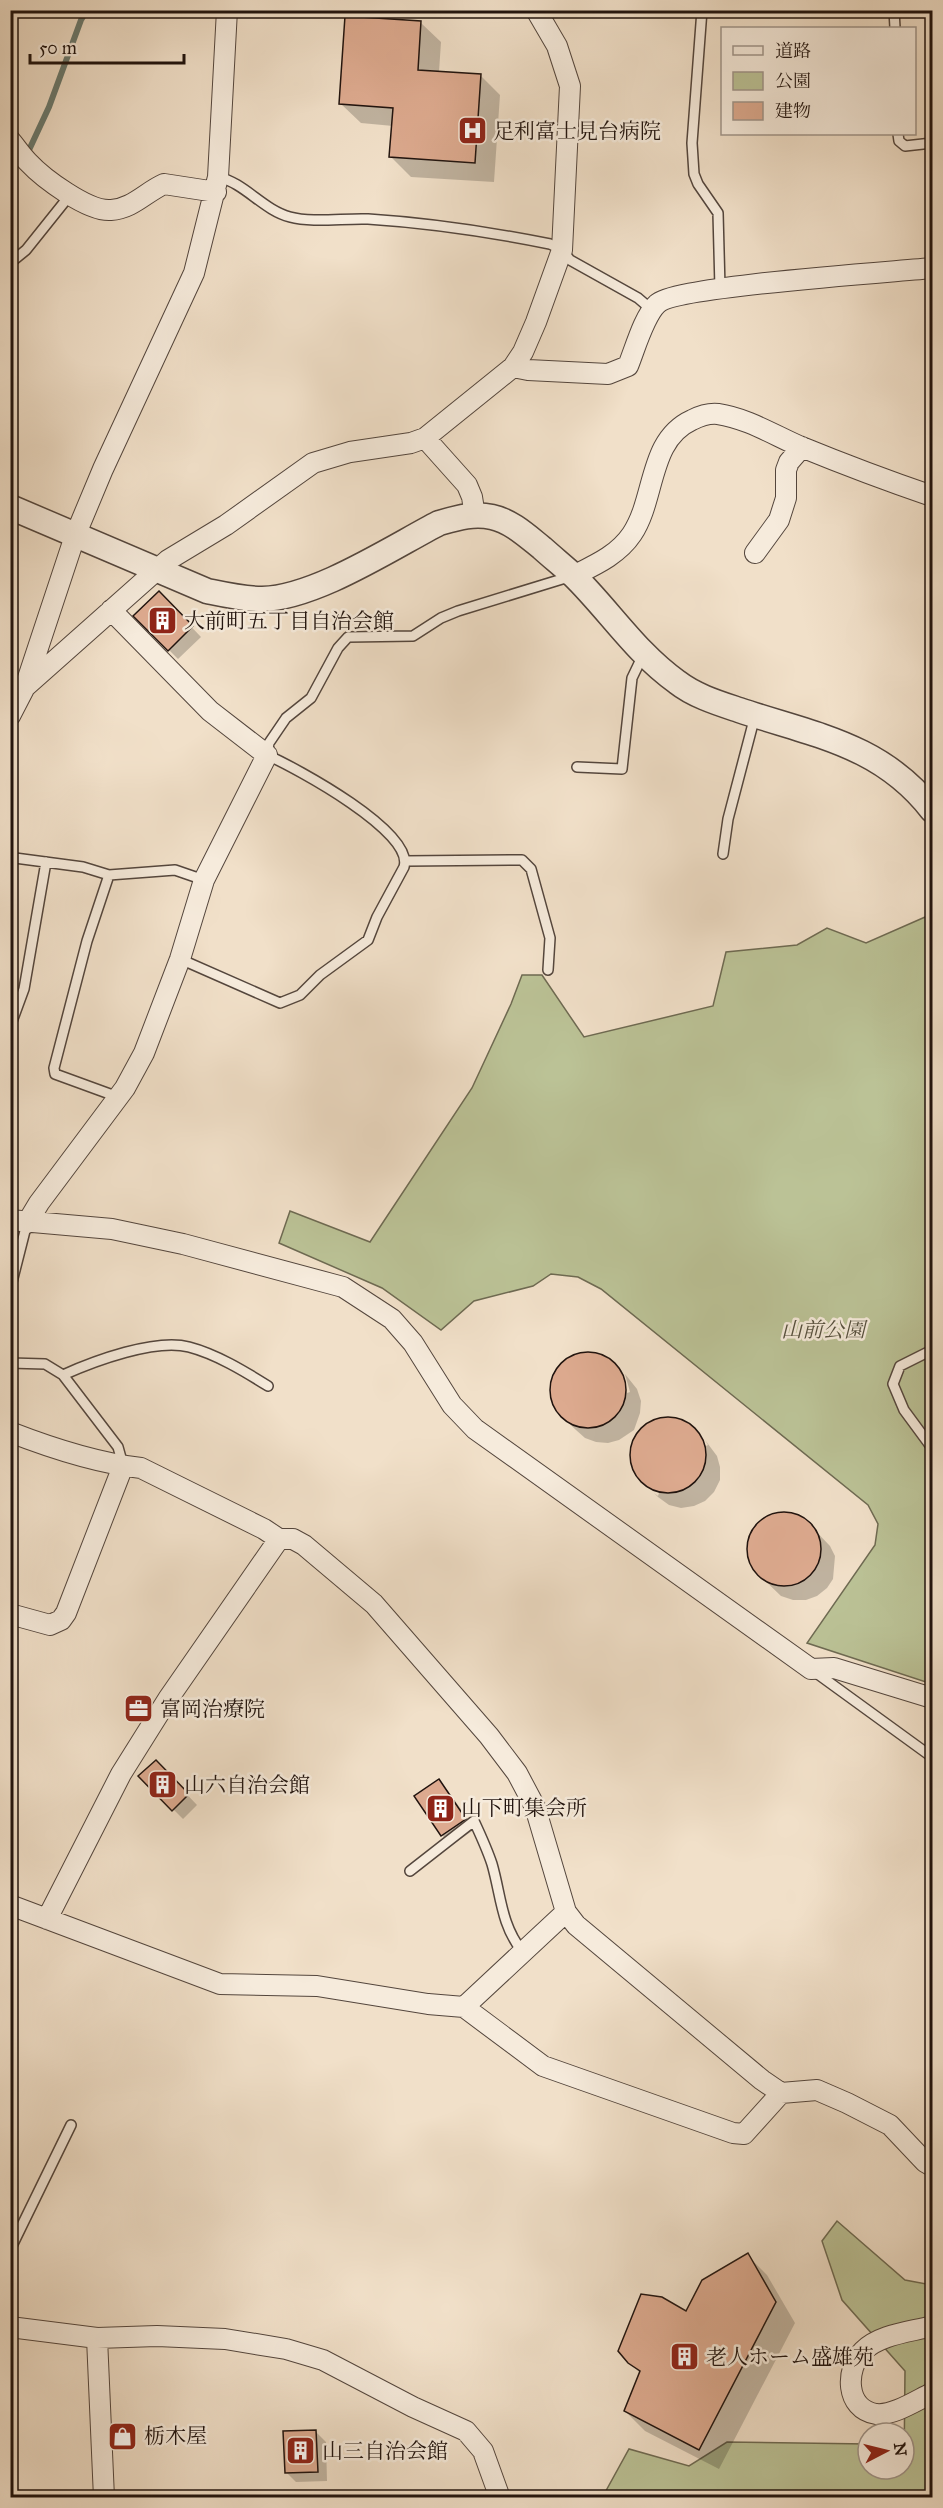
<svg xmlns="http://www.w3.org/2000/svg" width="943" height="2508" viewBox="0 0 943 2508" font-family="'IM FELL Great Primer','Noto Serif JP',serif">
<rect width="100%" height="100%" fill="#f1e0c9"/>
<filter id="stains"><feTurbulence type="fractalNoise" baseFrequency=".00333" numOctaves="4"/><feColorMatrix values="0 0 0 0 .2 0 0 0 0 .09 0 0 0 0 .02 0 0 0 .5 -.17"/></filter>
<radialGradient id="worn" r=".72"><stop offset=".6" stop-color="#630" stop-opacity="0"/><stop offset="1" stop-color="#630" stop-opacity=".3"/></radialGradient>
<path fill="#bbc296" stroke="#6e6a52" stroke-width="1.5" d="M932,914V1684L807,1643L875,1545L878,1524L868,1505L601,1289L578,1277L551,1274L533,1286L474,1301L441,1330L382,1288L279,1243L290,1211L370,1242L472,1088L511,1004L522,975H542L584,1037L713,1006L726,952L797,945L827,928L866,943Z
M837,2221L905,2280L932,2285V2497L602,2498L629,2449L689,2466L727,2442L868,2444V2469H904L905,2371L842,2300L822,2241Z"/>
<path fill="#0003" d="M421,23L441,42L439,72L480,75L500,95L494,182L411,177L391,157L393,126L361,123L341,104Z
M159,593L201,637L178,659L135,616Z
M591,1353L603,1356L614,1363L622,1371L627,1393L630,1392L625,1374L637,1389L641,1401L640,1413L634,1430L619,1440L608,1443L596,1442L585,1438L576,1430L560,1415L554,1404L551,1393L552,1380L558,1369L566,1360L578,1354Z
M664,1418L686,1423L700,1435H698L706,1446L708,1445L705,1440L717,1456L720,1467V1480L714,1492L705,1501L694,1506L681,1508L669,1505L658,1497L654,1493L658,1496L659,1493L648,1486V1488L635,1471L631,1459L632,1447L638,1431L653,1421Z
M787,1513L797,1516L807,1522L830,1546L835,1556L833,1579L827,1588L817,1596L806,1600H793L781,1596L756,1572L750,1561L748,1549L750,1537L756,1526L775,1514Z
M156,1762L197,1805L183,1819L140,1776Z
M439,1781L448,1791L475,1829L452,1845L442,1835L416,1797Z
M747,2255L767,2275L795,2323L719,2469L645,2431L625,2411L640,2373L629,2362L687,2313Z
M316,2432L326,2442L327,2481L296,2482L286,2472Z"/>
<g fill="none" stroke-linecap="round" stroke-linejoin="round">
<path stroke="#6a7a6f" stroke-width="6" d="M29,150L49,107L81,20L87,10
M10,178L14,173"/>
</g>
<path fill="#ddaa8f" stroke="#20130e" stroke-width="1.5" d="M345,16L421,21L418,70L481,74L475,163L389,157L393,108L339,104Z
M159,591L193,626L168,651L133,616Z
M550 1390a38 38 0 1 1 76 0a38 38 0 1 1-76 0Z
M630 1455a38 38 0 1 1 76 0a38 38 0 1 1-76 0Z
M747 1549a37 37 0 1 1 74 0a37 37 0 1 1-74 0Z
M156,1760L189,1794L172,1811L138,1776Z
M439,1779L466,1819L441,1836L414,1796Z
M748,2253L776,2302L699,2450L624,2411L640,2371L628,2363L618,2351L641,2294L662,2297L686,2311L702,2280Z
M316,2430L318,2472L285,2473L283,2431Z"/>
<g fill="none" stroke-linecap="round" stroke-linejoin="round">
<defs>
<path id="service" d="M702,10L692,143L694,174L698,184L718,213L720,288
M894,10L895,28
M898,134L899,141L905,146L932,143
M218,177C245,183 263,210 290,217C312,223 344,218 368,219C430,223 490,232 550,244L562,250L570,260L638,298L652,310
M10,263L26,250L70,195
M577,767L622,769L632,678L643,655
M723,854L728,819L755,716
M15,858L83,867L109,875L175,870L204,880
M406,861L522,860L531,869L550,938L548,970
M109,875L87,941L54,1068L55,1074L118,1097
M180,959L280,1003L300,995L320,975L368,940L377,917L404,867C415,832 296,768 267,755L269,743L286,718L311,698L338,648L348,637L413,636L441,618L458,611L572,576
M10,1027L24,989L46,862
M10,1290L27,1223
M932,1350L900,1366L893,1384L904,1410L932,1448
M10,1363L45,1364L63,1375L118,1447L123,1465
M63,1375C94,1361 156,1338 189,1347C216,1354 244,1371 268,1386
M815,1672L932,1757
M410,1871L474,1821C481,1836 487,1849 492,1864C501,1895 501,1925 522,1951
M10,2250L71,2125"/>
<path id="minor" d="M10,140C16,147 21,155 28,162C43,178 88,212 111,210C132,209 146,192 164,184L216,192
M513,367L528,370L608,374L628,366C635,349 644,316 657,304C675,286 893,272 932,268
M425,438L467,485L472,497L475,516
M755,553L779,520L786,498V470L789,462L802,447
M573,576C595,565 618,555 632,534C656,498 648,440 692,420C700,416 709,413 718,414C746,418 774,435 799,446C843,464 888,481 932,496
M25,687L168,560L226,525L313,463L350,452L411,443L425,438L513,367L523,352L536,322L562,250L570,86L557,46L536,10
M10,716L25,687L75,536L103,469L194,273L218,177L227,10
M10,1220L112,1229L183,1244L343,1287L392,1319L413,1343L452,1405L475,1429L811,1669L834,1668L932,1698
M27,1223L39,1203L125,1088L144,1053L180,959L204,880L267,755L210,711L111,610
M10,1432C51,1448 97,1463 141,1468L264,1529L279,1539H293L304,1545L374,1604L489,1736L517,1773L535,1807L566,1912L576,1925L762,2080L781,2093L817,2090L847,2103L890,2125L925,2162L932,2166
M10,1614L50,1625L61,1620L66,1613L123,1466
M10,1905L220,1984L317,1986L428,2004L464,2007L543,2066L733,2133L744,2134L781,2093
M47,1919L121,1774L168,1699L279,1539
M464,2007L566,1912
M932,2326C911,2332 880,2334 863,2351C845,2369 845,2409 876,2414C893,2416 917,2400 932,2393
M10,2327L97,2338L157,2336L225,2339L286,2349L323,2360L413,2407L466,2431L483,2451L500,2498
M97,2338L104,2498"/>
<path id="tertiary" d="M10,507L207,591C226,595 243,599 262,599C315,598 391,548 439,523C457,518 473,513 492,517C511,521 527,536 542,548C552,557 563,566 573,575C608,609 636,653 677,682C695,696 718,703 739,710C813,735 881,744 932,810"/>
</defs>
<use href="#service" stroke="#54463d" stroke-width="12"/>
<use href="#minor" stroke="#54463d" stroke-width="22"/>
<use href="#tertiary" stroke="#54463d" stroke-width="27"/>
<use href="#service" stroke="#f6ebdc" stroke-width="9"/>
<use href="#minor" stroke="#f6ebdc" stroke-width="20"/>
<use href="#tertiary" stroke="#f6ebdc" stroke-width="24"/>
</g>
<defs>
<symbol id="hospital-square" viewBox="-11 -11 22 22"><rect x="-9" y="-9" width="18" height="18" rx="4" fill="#8f2418" stroke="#f6ebdc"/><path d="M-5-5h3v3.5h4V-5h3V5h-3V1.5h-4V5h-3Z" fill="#fff"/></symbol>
<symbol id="building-square" viewBox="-11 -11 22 22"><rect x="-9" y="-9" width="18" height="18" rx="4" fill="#8f2418" stroke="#f6ebdc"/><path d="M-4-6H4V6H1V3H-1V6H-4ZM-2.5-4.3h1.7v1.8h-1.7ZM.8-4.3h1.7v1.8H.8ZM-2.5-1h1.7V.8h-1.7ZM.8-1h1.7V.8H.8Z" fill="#fff"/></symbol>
<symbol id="office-square" viewBox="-11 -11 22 22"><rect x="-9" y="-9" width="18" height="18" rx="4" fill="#8f2418" stroke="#f6ebdc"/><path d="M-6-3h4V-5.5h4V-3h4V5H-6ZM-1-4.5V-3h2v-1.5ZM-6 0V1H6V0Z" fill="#fff"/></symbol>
<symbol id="shop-square" viewBox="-11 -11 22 22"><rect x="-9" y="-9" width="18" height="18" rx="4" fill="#8f2418" stroke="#f6ebdc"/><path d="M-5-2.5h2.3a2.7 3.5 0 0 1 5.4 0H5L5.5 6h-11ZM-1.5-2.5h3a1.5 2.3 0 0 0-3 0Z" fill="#fff"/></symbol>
</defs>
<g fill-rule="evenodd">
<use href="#hospital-square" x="456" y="114" width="33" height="33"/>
<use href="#building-square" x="146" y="604" width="33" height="33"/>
<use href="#office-square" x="122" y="1692" width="33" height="33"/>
<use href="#building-square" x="146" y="1768" width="33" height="33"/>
<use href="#building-square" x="424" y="1792" width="33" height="33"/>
<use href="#building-square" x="668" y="2340" width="33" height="33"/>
<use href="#shop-square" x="106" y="2420" width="33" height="33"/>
<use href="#building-square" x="284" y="2434" width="33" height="33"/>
</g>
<g text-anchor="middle" stroke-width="5" stroke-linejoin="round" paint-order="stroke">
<g font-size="21" fill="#20130e" stroke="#f6ebdc" text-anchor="start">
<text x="493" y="138">足利富士見台病院</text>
<text x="184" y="628">大前町五丁目自治会館</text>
<text x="160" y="1716">富岡治療院</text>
<text x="184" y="1792">山六自治会館</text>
<text x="461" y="1815">山下町集会所</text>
<text x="706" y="2364">老人ホーム盛雄苑</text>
<text x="144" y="2443">栃木屋</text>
<text x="322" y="2458">山三自治会館</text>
</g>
<g font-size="21" font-style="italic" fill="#56503e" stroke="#f6ebdc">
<text x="823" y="1337">山前公園</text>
</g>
</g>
<rect width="943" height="2508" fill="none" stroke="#f1e0c9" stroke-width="36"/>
<rect x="12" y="12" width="919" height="2484" fill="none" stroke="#20130e" stroke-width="3"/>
<rect x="18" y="18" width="907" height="2472" fill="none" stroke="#20130e" stroke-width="1.5"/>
<rect x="721" y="27" width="195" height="108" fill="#f6ebdc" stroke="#a0958a" stroke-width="1.5"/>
<rect x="733" y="46" width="30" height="9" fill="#f6ebdc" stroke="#a0958a" stroke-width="1.5"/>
<text x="775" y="57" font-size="18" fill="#20130e">道路</text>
<rect x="733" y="72" width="30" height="18" fill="#bbc296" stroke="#a0958a" stroke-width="1.5"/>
<text x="775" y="87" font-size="18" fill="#20130e">公園</text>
<rect x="733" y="102" width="30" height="18" fill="#ddaa8f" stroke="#a0958a" stroke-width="1.5"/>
<text x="775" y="117" font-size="18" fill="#20130e">建物</text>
<g transform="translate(886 2451) rotate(83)"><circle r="28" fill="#f6ebdc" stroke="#a0958a" stroke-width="1.5"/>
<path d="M0-4.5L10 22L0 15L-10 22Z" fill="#8f2418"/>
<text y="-9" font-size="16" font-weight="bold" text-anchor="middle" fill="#20130e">N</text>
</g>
<path d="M30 54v9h154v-9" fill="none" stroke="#20130e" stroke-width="3"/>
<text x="39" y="54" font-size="18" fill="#20130e" stroke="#f6ebdc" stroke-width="4.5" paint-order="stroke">50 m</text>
<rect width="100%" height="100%" filter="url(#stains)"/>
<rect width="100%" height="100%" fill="url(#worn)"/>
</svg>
